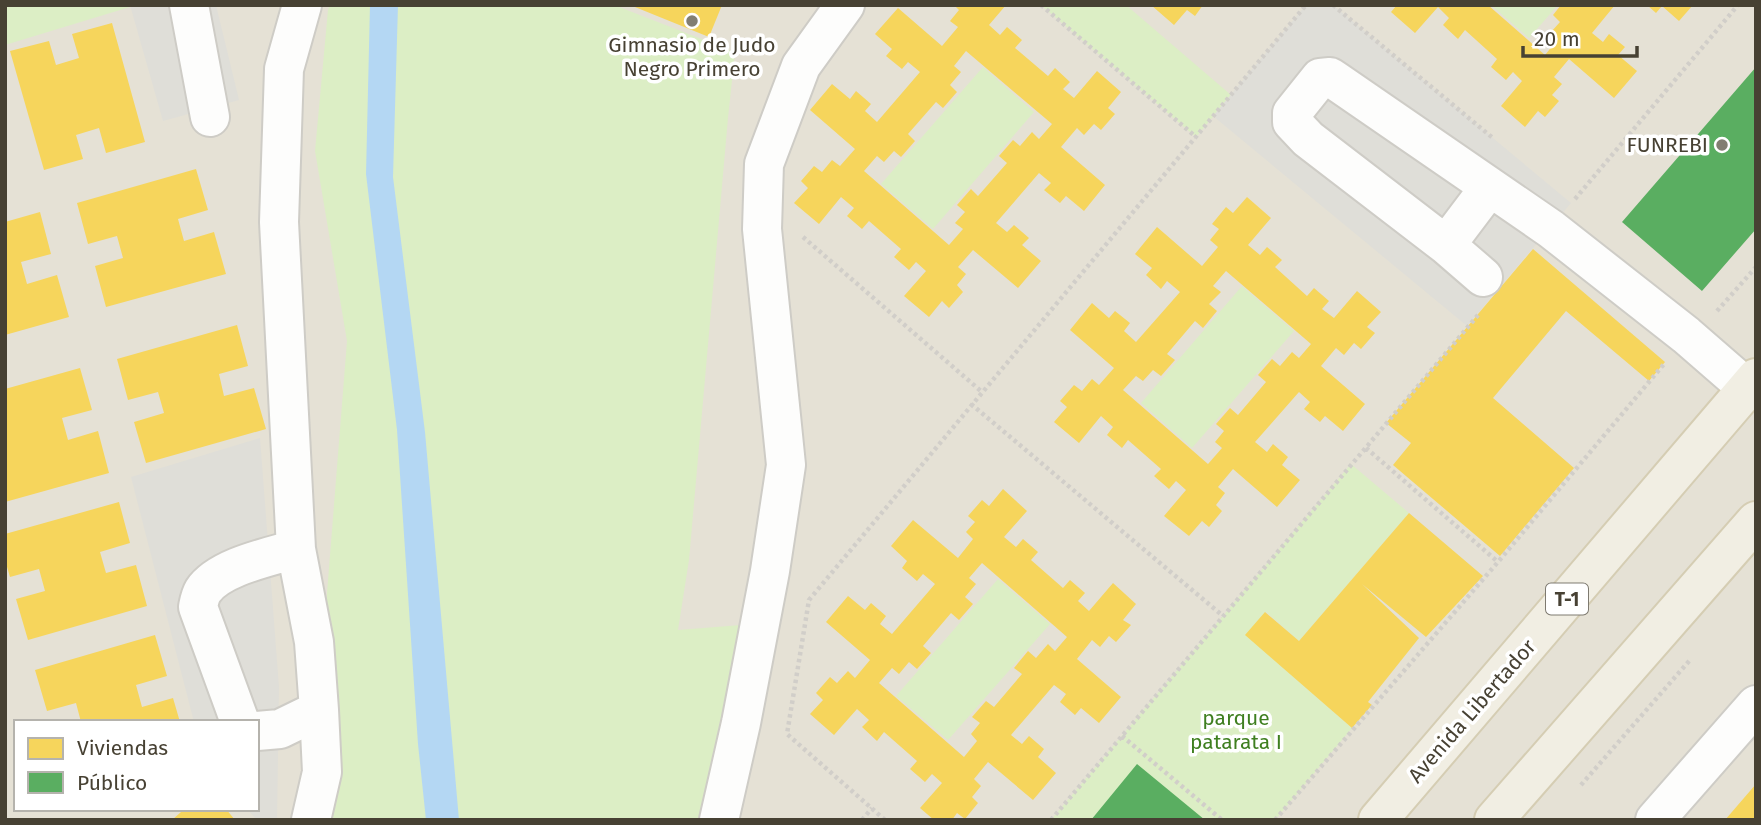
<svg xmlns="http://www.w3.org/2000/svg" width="1761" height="825" viewBox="0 0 1761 825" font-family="'Fira Sans',sans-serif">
<rect width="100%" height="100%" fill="#f0efe8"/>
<path fill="#e5e1d5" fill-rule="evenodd" d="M5,5H1756V820H5ZM16,722H257V809H16Z"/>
<path fill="#dceec5" d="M5,5H130V7L5,45Z
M330,5H614L735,52L728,118L689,560L678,630L741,625L708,820H309L347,341L315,151L328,10Z
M1041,5H1126L1231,95L1196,137Z
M1491,5H1558L1529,38Z
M983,67L1034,112L933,229L881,184Z
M1242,286L1294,331L1192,448L1141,403Z
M1351,464L1409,513L1299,641L1266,612L1246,635L1352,728L1275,820H1051Z
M998,579L1050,624L948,740L896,696Z"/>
<path fill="#dfded8" d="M130,5H216L239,100L163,121Z
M1306,5H1333L1571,203L1467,326L1213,116Z
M260,438L279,687L277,820H257L247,809H257V722H194L131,477Z"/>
<path fill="#b4d7f3" d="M370,5H398L393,177L425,432L459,820H426L418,744L397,430L366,174Z"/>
<path fill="#f6d55c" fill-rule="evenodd" d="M630,5H722L709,37Z
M954,5H1006L989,25L1000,35L1007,27L1022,40L1015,48L1048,76L1055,68L1070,82L1063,89L1074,98L1097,71L1121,92L1108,108L1115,114L1101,130L1094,124L1084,135L1077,128L1061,147L1105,185L1084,211L1066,196L1060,203L1044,190L1051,183L1039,173L996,223L1007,232L1014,225L1029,238L1022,245L1041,261L1018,288L973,250L958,267L966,274L957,285L963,292L949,308L942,301L929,317L904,296L926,271L916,262L909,270L894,257L901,249L869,221L862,229L847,216L854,208L841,197L819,224L794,203L808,188L801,181L814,166L822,172L832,160L840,166L855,149L810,110L832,84L850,99L856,91L871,104L865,111L877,122L920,72L908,62L902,69L886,56L892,49L875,34L898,8L942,46L958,27L950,21L959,10ZM966,51L1052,124L1039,139L1032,132L1020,146L1013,140L999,156L1007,163L978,196L971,189L957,205L965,212L955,223L963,229L949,245L864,171L877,156L884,162L894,151L901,157L915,141L908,134L936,102L943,108L957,92L950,85L961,72L954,66Z
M1151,5H1203L1195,16L1187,10L1174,25Z
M1397,5H1488L1545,55L1558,39L1551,32L1560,22L1553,15L1561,5H1615L1592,33L1603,42L1609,34L1625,47L1618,55L1637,71L1614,98L1569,59L1554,77L1562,84L1552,95L1559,101L1545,117L1538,111L1525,127L1501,106L1522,81L1513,72L1506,80L1491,67L1497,59L1465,30L1458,39L1443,25L1449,18L1438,7L1415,33L1391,12Z
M1647,5H1693L1679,21L1662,6L1656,13Z
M112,23L145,142L106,153L99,128L76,135L83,159L44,170L10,51L49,41L56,65L79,58L72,34Z
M196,169L208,210L178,219L184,241L214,232L226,274L106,307L95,266L123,258L117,236L88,244L77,203Z
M1247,197L1271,218L1248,245L1260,255L1267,247L1282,260L1275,267L1307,296L1314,288L1329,301L1322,309L1334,318L1357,291L1381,312L1367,327L1375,333L1361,349L1354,343L1344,355L1336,348L1321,366L1365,404L1343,431L1325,416L1320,422L1304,409L1310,402L1299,392L1255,442L1267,452L1273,444L1288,457L1282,465L1300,480L1277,507L1233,469L1218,487L1225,493L1216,505L1222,511L1209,527L1202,521L1189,536L1164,516L1186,490L1176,481L1169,489L1154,476L1161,469L1128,440L1122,448L1107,435L1113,427L1101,416L1079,443L1054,422L1067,407L1060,401L1074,385L1082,391L1092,379L1099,385L1114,368L1070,330L1092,303L1109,318L1115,311L1130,323L1124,331L1136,342L1180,292L1167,281L1161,289L1146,275L1152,268L1135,254L1157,227L1202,266L1218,247L1210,240L1219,229L1212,224L1226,207L1233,213ZM1226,271L1311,344L1299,358L1292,352L1280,366L1272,359L1258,375L1266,382L1238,415L1230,408L1216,424L1224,431L1215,442L1222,448L1208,464L1123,390L1136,376L1143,381L1153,370L1161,376L1175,360L1167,354L1195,321L1203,328L1217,311L1209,304L1221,292L1213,286Z
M40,212L51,254L21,262L27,284L57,275L69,317L5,335V222Z
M1533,249L1665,362L1649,381L1566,311L1493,398L1574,468L1500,556L1393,465L1411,443L1386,423Z
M237,325L248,366L219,374L224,396L254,388L266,429L146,463L134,422L164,413L158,392L128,400L117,359Z
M80,368L92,410L62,418L68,440L98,431L109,473L5,502V457H7L5,389Z
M1003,489L1027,511L1004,537L1016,547L1023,539L1038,552L1031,560L1063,588L1070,580L1085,593L1078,601L1089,611L1113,583L1136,604L1123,620L1131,625L1116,642L1109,636L1100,647L1092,640L1077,659L1121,697L1099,723L1081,708L1075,715L1060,702L1066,694L1054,685L1011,735L1022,744L1029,736L1044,749L1038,757L1056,773L1033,800L988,762L974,779L981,786L972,797L978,803L965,819L957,813L952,820H934L920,808L942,783L932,774L925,782L910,769L917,761L884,732L877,741L862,727L869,720L857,709L834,735L810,714L823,700L816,693L830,677L837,683L848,671L855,678L870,660L826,622L848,596L865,610L871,603L886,616L880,624L892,634L935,584L923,574L917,581L902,568L907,561L891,546L913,520L958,558L973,539L966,532L975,522L968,516L982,500L989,506ZM982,563L1067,637L1055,651L1048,644L1036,658L1028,651L1014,668L1022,674L994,707L986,701L972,717L980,723L971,734L977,741L964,757L879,683L892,668L899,674L909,662L917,669L931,653L923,646L951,613L959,620L973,604L965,597L976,584L969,578Z
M119,502L130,543L100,552L106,573L136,565L147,606L28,640L16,599L45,591L39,569L10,577L5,560V534Z
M1409,513L1483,576L1426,637L1362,584L1419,638L1368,702L1372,705L1352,728L1245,635L1265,612L1299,641Z
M155,635L167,676L136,685L142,707L173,698L180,722H81L76,703L47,711L35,670Z
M1756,784V820H1725Z
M178,809H226L235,820H172L181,812Z"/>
<path fill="#5aae61" d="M1756,67V229L1702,291L1622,222Z
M1137,764L1205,820H1091Z"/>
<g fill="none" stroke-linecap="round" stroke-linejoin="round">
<defs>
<path id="minor" d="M189,5L210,117
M302,5L284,69L279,222L296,549L314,642L319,710L322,772L311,820
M1446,245L1308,139L1292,122V113L1320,78L1330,77L1336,81L1551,229L1686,335L1747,388
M1483,277L1446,245L1489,188
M240,722L198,607C199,602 200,596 203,591C219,567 269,557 296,549
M257,731L280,729L319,710
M719,820L741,723L770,571L786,465L762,229L764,164L801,66L845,5
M1655,820L1756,705"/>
<path id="major" d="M1378,820L1756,378
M1494,820L1756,521"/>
</defs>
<use href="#minor" stroke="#ceccc6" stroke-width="42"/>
<use href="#major" stroke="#d5cdb3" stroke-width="42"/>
<path stroke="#d1cec9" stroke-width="4.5" stroke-dasharray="3.5 3.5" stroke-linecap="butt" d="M1041,5L1196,137
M1333,5L1494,139
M1575,199L1738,5
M803,237L982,392
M1717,311L1756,267
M971,404L1223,616
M1366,448L1498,562
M1122,736L1222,820
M1581,785L1690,660
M862,820L872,808
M885,820L787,734L809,600L1306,5
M1051,820L1478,315
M1275,820L1498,562L1664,364"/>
<use href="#minor" stroke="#fdfdfc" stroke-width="38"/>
<use href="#major" stroke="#f1eee3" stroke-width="38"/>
</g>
<g fill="#827e72" stroke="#fff" stroke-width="2.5">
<circle cx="692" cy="21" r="7"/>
<circle cx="1722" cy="145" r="7"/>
</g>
<g text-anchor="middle" stroke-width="7" stroke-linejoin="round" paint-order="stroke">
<rect fill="#fff" stroke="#7e7a70" stroke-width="2" x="1546" y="583.5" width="42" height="31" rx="5"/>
<g font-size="19" font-weight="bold" fill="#474133">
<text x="1567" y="606">T-1</text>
</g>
<g font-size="21" fill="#474133" stroke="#fff">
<text x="692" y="52">Gimnasio de Judo<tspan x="692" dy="24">Negro Primero</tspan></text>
<text x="1708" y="152" text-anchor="end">FUNREBI</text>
</g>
<g font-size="21" fill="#474133" stroke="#fff">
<text transform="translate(1472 711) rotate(-49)" y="7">Avenida Libertador</text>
</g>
<g font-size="21" fill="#3f7f20" stroke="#fff">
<text x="1236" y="725">parque<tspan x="1236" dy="24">patarata I</tspan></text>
</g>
</g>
<rect width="1761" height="825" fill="none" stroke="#474133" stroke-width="14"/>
<rect x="14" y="720" width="245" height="91" fill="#ffffff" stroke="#b5b3ad" stroke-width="2"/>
<rect x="28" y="738" width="35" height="21" fill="#f6d55c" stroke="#b5b3ad" stroke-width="2"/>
<text x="77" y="755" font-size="21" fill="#474133">Viviendas</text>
<rect x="28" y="772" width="35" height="21" fill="#5aae61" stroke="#b5b3ad" stroke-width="2"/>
<text x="77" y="790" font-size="21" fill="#474133">Público</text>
<path d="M1523 46v10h114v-10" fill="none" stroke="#474133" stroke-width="3.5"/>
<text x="1534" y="46" font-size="21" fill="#474133" stroke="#ffffff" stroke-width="5" paint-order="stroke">20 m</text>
</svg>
